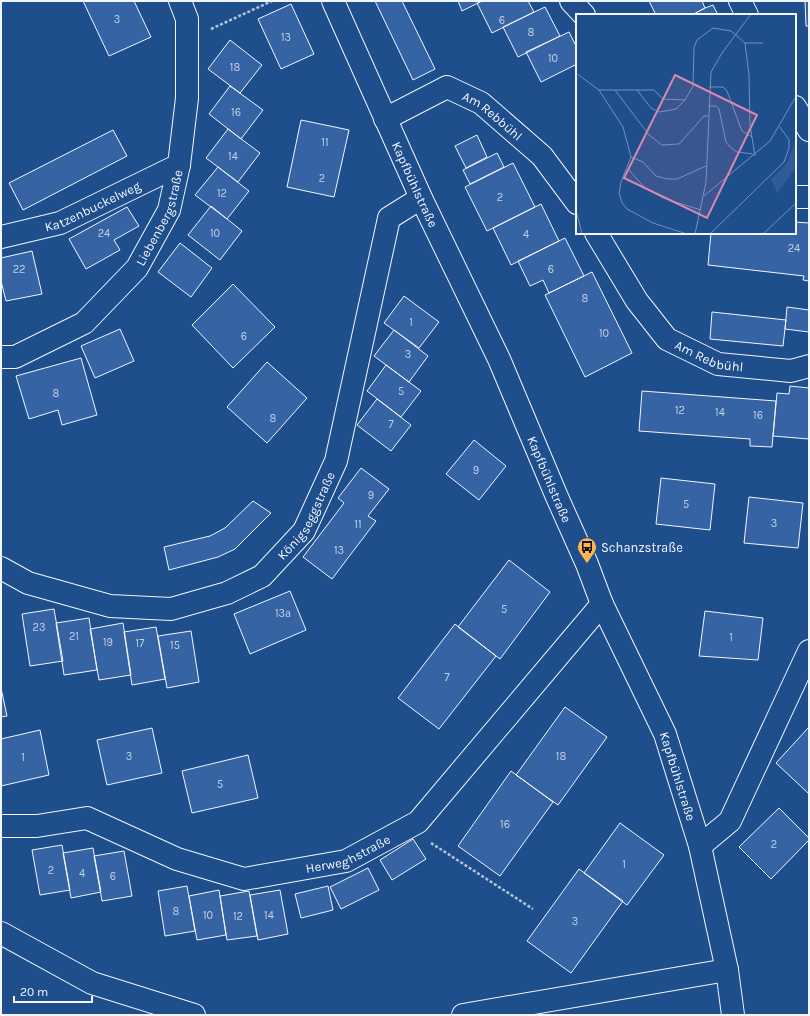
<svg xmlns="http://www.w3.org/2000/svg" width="810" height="1016" viewBox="0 0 810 1016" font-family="Karla,sans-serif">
<rect width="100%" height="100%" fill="#1f4e8c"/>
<path fill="#3563a3" stroke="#f2f6ff" d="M83,1H134L151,37L109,56Z
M375,1H402L435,69L413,80Z
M458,1H482L462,11Z
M482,1H528L534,12L492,33L477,3Z
M649,1H702L705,8L692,15H656Z
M805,1H809V26H806Z
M291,4L314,54L281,69L258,19Z
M713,5L718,15H692L705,8Z
M545,7L560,36L518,57L503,27Z
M569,32L577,48V64L541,82L526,52Z
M230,40L262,65L240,93L208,69Z
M230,86L263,110L241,139L209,114Z
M301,120L349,130L334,197L287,187Z
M228,129L260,153L238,182L206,158Z
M113,130L127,156L23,210L9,183Z
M477,135L487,157L466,168L455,146Z
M497,153L504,167L470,184L463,170Z
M513,163L535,207L487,231L465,187Z
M218,167L249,191L227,219L195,195Z
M541,204L559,241L511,265L493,228Z
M211,206L242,231L220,260L188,235Z
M127,207L139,226L114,240L120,250L86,269L69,239Z
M795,222L809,223V281L803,280L804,276L708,265L711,233H795Z
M565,238L584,276L549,293L543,280L530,286L518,261Z
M180,243L212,268L191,297L158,272Z
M32,251L42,294L6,301L1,281V258Z
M592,272L632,353L585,377L545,295Z
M233,284L275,327L233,368L192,325Z
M404,296L439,322L419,348L384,323Z
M787,307L809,310V332L785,329Z
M712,312L786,320L783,346L710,339Z
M120,329L134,361L95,378L81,346Z
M394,330L428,356L409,382L374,356Z
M81,358L97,415L62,425L58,410L29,419L16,376Z
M267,362L307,398L267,443L227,407Z
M386,365L421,391L401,417L367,391Z
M790,386L809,388V439L773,436L777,393L789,394Z
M642,391L776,401L772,447L750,446V439L639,431Z
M377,399L411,425L391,451L357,425Z
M474,440L506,466L479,500L446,474Z
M361,468L389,489L368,516L376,521L332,579L303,557L344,503L338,498Z
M661,478L715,484L710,530L656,524Z
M749,497L803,503L798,548L744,543Z
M253,501L271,513L235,549L218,557L169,570L164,547L210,536L225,528Z
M509,560L550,592L500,659L458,627Z
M290,591L306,630L250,654L234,614Z
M54,609L63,661L30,666L22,614Z
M705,611L763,618L758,660L699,656Z
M89,618L97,670L64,675L56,623Z
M123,623L131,675L99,680L90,629Z
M455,624L496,656L439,729L398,698Z
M156,627L165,679L132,685L124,632Z
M191,631L199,682L167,688L158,636Z
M1,688L7,716L1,717Z
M565,707L607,737L558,805L516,775Z
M809,727V794L776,763Z
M152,728L162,773L107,785L97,740Z
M40,730L49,775L1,786V739Z
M248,755L258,798L192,813L182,771Z
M511,771L553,802L500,876L458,846Z
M779,808L809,838V840L771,879L739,847Z
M620,823L664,855L627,905L584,873Z
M413,839L426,859L392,880L380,860Z
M62,845L70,890L40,895L32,850Z
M93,848L101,892L71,898L63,853Z
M124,851L132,896L102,901L94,856Z
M368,868L379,890L341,909L330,887Z
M579,869L623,901L571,973L527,941Z
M187,886L195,931L165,936L158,891Z
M328,886L333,910L301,918L295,894Z
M219,890L226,935L197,940L189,896Z
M280,890L288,934L258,940L250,895Z
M249,891L257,936L227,940L220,896Z"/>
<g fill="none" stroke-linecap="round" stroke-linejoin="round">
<defs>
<g id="minor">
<path id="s1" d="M333,1L421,198L499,359L557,497L587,564L602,604L665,734L700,846L727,970L733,1015"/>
<path d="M571,1L584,15"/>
<path d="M740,1L747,15"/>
<path d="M795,107L809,130"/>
<path id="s2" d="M385,119L447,87L481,103L542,156L577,203"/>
<path d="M795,197H809"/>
<path id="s3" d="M596,233L637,301L667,339L718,364L791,371L809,366"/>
<path id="s4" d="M1,237L60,223L179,165"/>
<path id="s5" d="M1,357H15L84,323L137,268L169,210L179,165L187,98V19L180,1"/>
<path id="s6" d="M1,568L28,583L110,606L171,609L227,593L262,576L304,531L336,461L389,218L421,198"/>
<path id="s7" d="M1,826H37L87,818L177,859L244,879L346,861L418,822L602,604"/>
<path d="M700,846L730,821L809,651"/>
<path d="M1,933L92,983L194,1015"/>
<path d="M463,1015L727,970"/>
</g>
</defs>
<use href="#minor" stroke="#f2f6ff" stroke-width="24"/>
<path stroke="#b3c4dc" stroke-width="2.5" stroke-dasharray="3 2" stroke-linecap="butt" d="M211,29L272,1
M431,843L533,909"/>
<use href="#minor" stroke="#1f4e8c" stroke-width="22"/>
</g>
<defs>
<symbol id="bus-pin" viewBox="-11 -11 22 30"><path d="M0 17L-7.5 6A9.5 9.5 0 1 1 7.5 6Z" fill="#ffb74d" stroke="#1f4e8c"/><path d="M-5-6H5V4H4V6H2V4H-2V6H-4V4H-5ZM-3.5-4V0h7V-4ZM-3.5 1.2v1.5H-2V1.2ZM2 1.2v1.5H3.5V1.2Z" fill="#111"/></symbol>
</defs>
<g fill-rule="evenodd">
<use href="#bus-pin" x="576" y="536" width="22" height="30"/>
</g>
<g text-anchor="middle" stroke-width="3" stroke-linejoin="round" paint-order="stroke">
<g font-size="11" fill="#c3d1e8">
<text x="117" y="23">3</text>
<text x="502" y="24">6</text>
<text x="531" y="36">8</text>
<text x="286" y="41">13</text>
<text x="553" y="62">10</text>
<text x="235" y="71">18</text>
<text x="236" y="116">16</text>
<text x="325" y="146">11</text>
<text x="233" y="160">14</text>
<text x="322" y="182">2</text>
<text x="222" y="197">12</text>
<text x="500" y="201">2</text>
<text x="104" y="237">24</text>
<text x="215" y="237">10</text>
<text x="526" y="238">4</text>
<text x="794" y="252">24</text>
<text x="19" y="273">22</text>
<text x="551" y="273">6</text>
<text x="585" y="302">8</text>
<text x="411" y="326">1</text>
<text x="604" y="337">10</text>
<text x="244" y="340">6</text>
<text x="408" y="358">3</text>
<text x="401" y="395">5</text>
<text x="56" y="397">8</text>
<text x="680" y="414">12</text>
<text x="720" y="416">14</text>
<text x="758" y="419">16</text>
<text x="273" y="422">8</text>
<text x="391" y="428">7</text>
<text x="476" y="474">9</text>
<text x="371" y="499">9</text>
<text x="686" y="508">5</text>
<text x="774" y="527">3</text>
<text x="358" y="528">11</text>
<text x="339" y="554">13</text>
<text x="504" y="613">5</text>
<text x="283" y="617">13a</text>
<text x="39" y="631">23</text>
<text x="74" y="640">21</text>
<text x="731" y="641">1</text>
<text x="108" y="646">19</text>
<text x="140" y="647">17</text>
<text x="175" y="649">15</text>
<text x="447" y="681">7</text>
<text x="129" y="760">3</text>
<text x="561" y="760">18</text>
<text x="23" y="761">1</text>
<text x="220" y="788">5</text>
<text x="505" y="828">16</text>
<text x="774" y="848">2</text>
<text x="624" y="868">1</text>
<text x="51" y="874">2</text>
<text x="82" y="877">4</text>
<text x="113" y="880">6</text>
<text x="176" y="915">8</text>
<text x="208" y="919">10</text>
<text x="269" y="919">14</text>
<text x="238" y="920">12</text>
<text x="575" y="925">3</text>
</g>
<g font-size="13" fill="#f2f6ff" stroke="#1f4e8c">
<text dy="5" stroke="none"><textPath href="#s2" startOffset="124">Am Rebbühl</textPath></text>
<text dy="5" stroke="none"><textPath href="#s1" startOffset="201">Kapfbühlstraße</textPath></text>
<text dy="5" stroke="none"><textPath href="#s4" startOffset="97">Katzenbuckelweg</textPath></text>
<text dy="5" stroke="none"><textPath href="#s5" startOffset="223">Liebenbergstraße</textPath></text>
<text dy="5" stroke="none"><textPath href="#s3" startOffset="174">Am Rebbühl</textPath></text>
<text dy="5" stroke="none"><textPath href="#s1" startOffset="525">Kapfbühlstraße</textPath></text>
<text dy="5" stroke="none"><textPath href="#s6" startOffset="350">Königseggstraße</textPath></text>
<text dy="5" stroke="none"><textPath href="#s1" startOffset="849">Kapfbühlstraße</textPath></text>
<text dy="5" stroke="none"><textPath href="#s7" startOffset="363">Herweghstraße</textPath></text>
</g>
<g font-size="13" fill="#f2f6ff" stroke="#1f4e8c" text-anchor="start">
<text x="601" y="552">Schanzstraße</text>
</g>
</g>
<g transform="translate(576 14)">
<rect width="220" height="220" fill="#1f4e8c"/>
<path d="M220,123V154L201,179L195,165L212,148Z" fill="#305b95"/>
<path fill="none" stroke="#7391ba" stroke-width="1" d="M169,29H187M0,59L23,76L47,113L55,143L45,168L43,179L46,189L51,195L77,209L111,220M133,73H147L151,77L166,117L176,123M23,76H78L87,85L109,86M39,76L73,121L86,131L103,130L128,102H132M61,76L75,94L83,98L100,95L109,86L117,72L118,33L121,26L137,14L155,17L169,29L173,61L174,111L179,142M132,92H140L143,95L150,128L154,133L161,138L177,140M55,143L67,148L80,162L91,165H101L130,152M52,155L69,174L87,184L125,196M128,182L194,127L219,84M0,196L6,220M119,220L130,168L135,58L146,39L175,0M134,220L208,148L213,134V126L204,113M187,220L220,189"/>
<path fill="#da87ad" fill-opacity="0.15" stroke="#da87ad" stroke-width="2" d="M99,61L181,101L131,204L48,164Z"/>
<rect width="220" height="220" fill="none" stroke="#f2f6ff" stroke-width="2"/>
</g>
<rect width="810" height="1016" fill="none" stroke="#f2f6ff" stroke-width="4"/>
<path d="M14 996v6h78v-6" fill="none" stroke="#f2f6ff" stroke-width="2"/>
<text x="20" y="996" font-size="12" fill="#f2f6ff" stroke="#1f4e8c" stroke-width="3" paint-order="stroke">20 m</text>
</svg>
